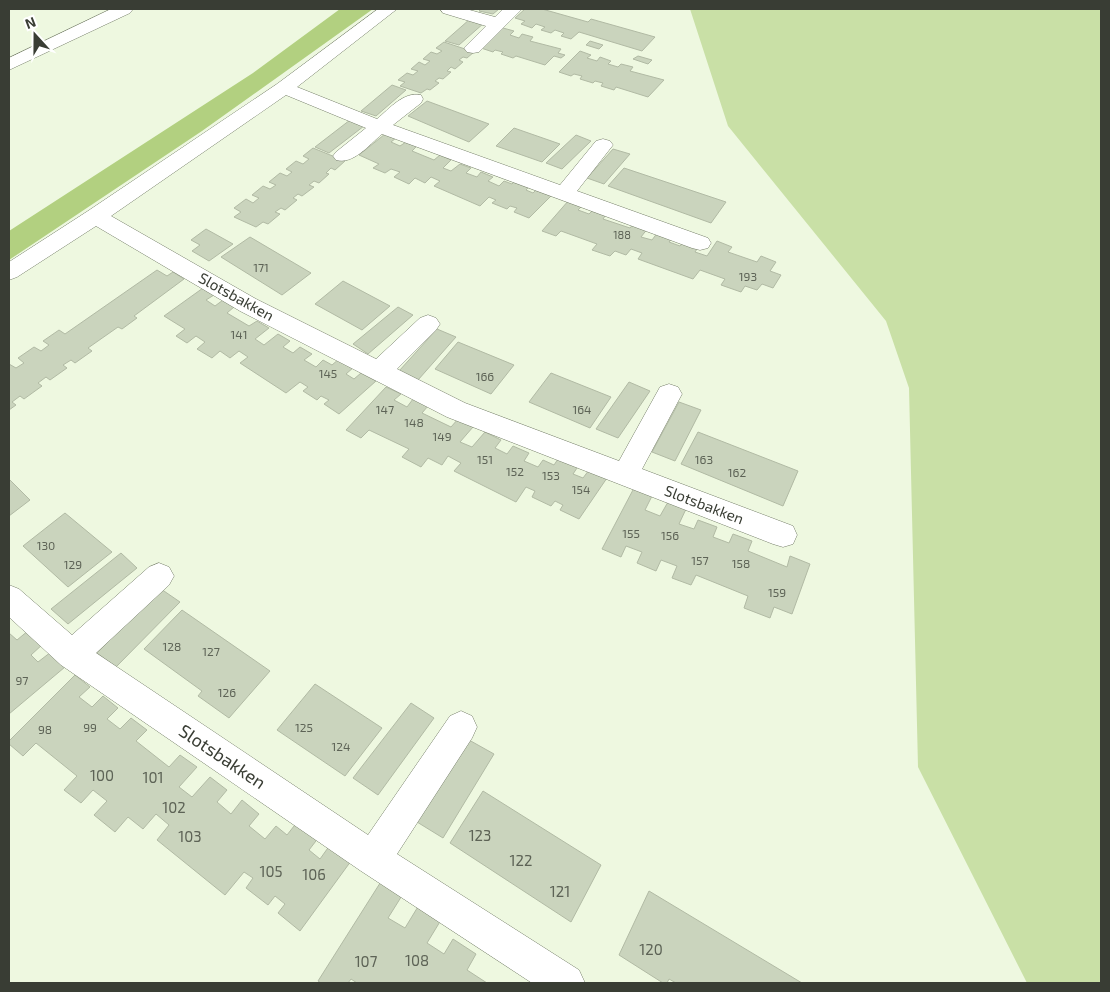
<svg xmlns="http://www.w3.org/2000/svg" width="1110" height="992" viewBox="0 0 1110 992" font-family="'Exo 2',sans-serif">
<rect width="100%" height="100%" fill="#eef8e0"/>
<path fill="#c9e0a6" d="M690,9H1101V983H1027L918,767L909,388L886,321L728,126Z"/>
<path fill="#b2d080" d="M340,9H373L202,131L9,260V231L253,73Z"/>
<path fill="#cad4bd" stroke="#b1baa4" d="M481,9H499L493,14L479,11Z
M525,9H542L588,22L591,19L655,37L642,51L579,32L571,39L561,36L564,33L555,30L551,33L541,30L545,27L536,24L532,28L521,24L525,21L515,18Z
M470,19L484,23L459,45L445,41Z
M503,28L514,31L510,35L519,38L522,34L533,37L530,41L561,49L558,53L565,55L561,58L554,56L545,65L516,56L513,58L501,54L503,52L495,50L493,52L481,48Z
M590,41L603,45L599,49L586,45Z
M444,42L474,52L467,58L463,57L459,60L463,62L455,69L451,67L447,71L451,72L443,79L439,78L435,81L439,83L430,90L427,89L421,93L400,86L405,82L398,80L407,73L413,75L418,71L411,69L419,62L425,65L430,61L423,59L431,52L437,54L442,51L436,48Z
M580,51L591,55L587,58L597,61L600,57L611,61L608,64L618,67L621,64L633,67L630,71L664,80L648,97L616,87L614,90L601,86L603,83L595,81L593,83L580,79L582,76L574,74L571,76L559,72Z
M638,56L652,60L648,64L633,59Z
M392,85L406,90L376,116L361,111Z
M427,101L489,124L469,142L408,116Z
M350,120L364,126L329,153L315,147Z
M514,128L560,144L542,162L496,146Z
M385,134L396,138L391,142L400,146L406,142L417,146L412,151L434,160L440,155L451,160L443,168L451,171L460,164L471,168L466,173L477,177L481,172L493,177L488,181L499,186L504,181L512,184L517,179L531,185L526,190L533,193L538,188L553,194L529,218L514,212L517,208L510,206L507,209L492,203L496,200L489,197L480,206L434,186L440,181L431,177L425,183L415,178L409,184L394,177L400,172L391,169L385,173L373,168L379,164L359,155Z
M576,135L591,141L562,169L546,163Z
M313,148L345,161L335,170L331,168L326,173L329,174L319,183L314,181L309,185L314,187L302,196L298,194L293,198L297,200L285,210L281,208L275,212L280,214L268,224L263,222L256,227L234,217L241,212L234,208L246,199L253,203L259,198L252,195L263,186L270,189L276,185L269,182L280,173L287,176L292,172L286,169L296,161L303,164L309,159L303,156Z
M613,149L630,154L604,184L587,178Z
M624,168L726,202L711,223L608,186Z
M569,200L583,205L578,210L589,214L594,209L607,213L603,219L630,228L634,223L648,228L641,237L652,240L658,232L673,237L669,242L680,246L684,241L699,246L695,252L707,256L717,241L732,247L728,252L757,262L761,256L776,262L770,271L781,275L773,288L762,284L757,290L745,286L741,292L721,285L725,279L700,270L693,279L638,259L642,253L631,249L626,255L615,251L610,256L592,250L597,244L561,231L556,236L542,231Z
M206,229L233,244L209,261L192,251L200,245L191,240Z
M250,237L311,273L282,295L221,257Z
M157,270L167,276L173,272L184,279L134,316L137,318L122,329L118,327L88,348L92,351L75,363L71,360L63,365L67,368L50,380L46,377L38,383L42,386L24,399L20,396L12,402L16,405L9,410V364L16,368L24,363L18,358L34,347L41,351L49,345L43,341L59,330L65,334Z
M343,281L390,306L362,330L315,304Z
M203,288L214,295L206,300L215,306L223,300L234,307L227,313L249,326L257,321L269,328L255,339L264,345L278,334L290,341L283,347L293,353L300,347L312,354L304,360L316,367L323,360L332,365L339,359L354,367L346,374L354,379L361,373L376,381L339,414L324,404L329,400L321,396L317,400L303,391L308,387L300,382L286,393L240,363L248,357L239,351L230,358L220,351L212,358L197,349L205,342L196,336L187,343L176,336L185,329L164,316Z
M398,307L413,315L368,354L353,344Z
M437,329L456,337L418,380L399,371Z
M458,342L514,365L491,394L435,369Z
M551,373L611,397L590,428L529,402Z
M629,382L650,391L618,438L596,429Z
M386,387L401,394L394,400L407,407L413,399L428,406L422,413L451,427L458,419L473,427L460,442L472,447L485,432L501,440L495,448L507,454L513,446L529,453L524,461L538,467L543,460L554,465L560,456L579,465L573,474L583,478L589,470L607,478L579,519L560,510L563,505L555,501L551,506L532,497L535,491L526,487L516,502L454,471L461,463L448,456L442,465L428,458L421,467L402,457L409,449L369,430L361,438L346,430Z
M679,402L701,410L675,461L652,452Z
M698,432L798,471L783,506L681,464Z
M9,479L30,500L9,516Z
M634,488L652,496L645,510L660,516L668,502L686,509L679,524L694,529L698,520L717,527L713,537L729,543L733,534L752,541L748,551L787,567L790,556L810,564L792,614L774,607L770,618L744,608L748,596L696,575L691,585L672,578L677,566L661,560L656,571L637,563L642,552L626,546L621,557L602,549Z
M65,513L112,552L68,587L23,546Z
M121,553L137,568L68,624L51,609Z
M161,589L180,602L116,667L97,653Z
M182,610L270,671L229,718L198,696L202,691L144,649Z
M29,630L43,644L31,655L38,662L51,652L65,667L9,714V633L17,640Z
M75,675L90,687L79,697L92,707L103,696L118,708L107,719L120,729L131,718L147,730L136,741L169,767L180,755L197,767L179,787L192,797L210,777L227,790L217,802L231,814L242,800L259,814L249,826L265,839L276,826L287,835L298,821L319,837L309,850L320,859L330,845L351,861L300,931L278,913L285,904L275,896L268,905L246,888L253,878L244,872L225,895L157,840L169,825L156,814L143,829L128,817L115,832L94,815L107,801L93,790L81,803L64,790L77,776L36,743L23,756L9,744V741Z
M315,684L382,728L345,776L277,730Z
M411,703L434,718L378,795L353,778Z
M469,740L494,754L443,838L417,822Z
M483,791L601,865L571,922L450,843Z
M382,880L403,894L388,918L405,928L419,905L441,920L427,943L444,954L453,939L476,954L467,970L487,983H357L351,979L348,983H321L318,981Z
M649,891L802,983H676L669,979L667,983H663L619,955Z"/>
<g fill="none" stroke-linecap="round" stroke-linejoin="round">
<defs>
<path id="street" d="M378,9H397L297,87L377,119C389,109 404,91 421,95L423,99L421,103L393,125L560,185L596,141L603,139L610,141L613,145L577,191L708,238L711,243L708,248L700,250L692,248L382,134C369,145 353,165 336,160L333,156L336,152L366,128L286,95L111,216L256,299L376,359L420,318L428,315L436,318L440,324L436,330L397,369L465,403L619,461L660,387L669,384L678,387L682,394L642,469L793,526L797,535L793,544L783,547L773,544L447,417L240,311L96,226L17,277L9,280V262L88,211L277,84Z
M440,9H466L495,17L503,9H522L479,52L473,53L467,52L464,48L486,26L443,13Z
M159,563L169,567L174,576L169,585L96,653L368,835L450,716L461,711L472,716L477,727L472,738L397,854L579,970L585,983H532L361,871L61,665L9,617V585L19,589L72,635L149,567Z"/>
<path id="secondary" d="M111,9H133L130,13L9,70V58Z"/>
</defs>
<use href="#street" stroke="#767f6a" stroke-width="1"/>
<use href="#secondary" stroke="#767f6a" stroke-width="1"/>
<use href="#street" fill="#fff" fill-rule="evenodd"/>
<use href="#secondary" fill="#fff" fill-rule="evenodd"/>
</g>
<g text-anchor="middle" stroke-width="4" stroke-linejoin="round" paint-order="stroke">
<g font-size="11" fill="#5d6356">
<text x="622" y="239">188</text>
</g>
<g font-size="12" fill="#5d6356">
<text x="261" y="272">171</text>
<text x="748" y="281">193</text>
<text x="239" y="339">141</text>
<text x="328" y="378">145</text>
<text x="485" y="381">166</text>
<text x="385" y="414">147</text>
<text x="582" y="414">164</text>
<text x="414" y="427">148</text>
<text x="442" y="441">149</text>
<text x="485" y="464">151</text>
<text x="704" y="464">163</text>
<text x="515" y="476">152</text>
<text x="737" y="477">162</text>
<text x="551" y="480">153</text>
<text x="581" y="494">154</text>
<text x="631" y="538">155</text>
<text x="670" y="540">156</text>
<text x="46" y="550">130</text>
<text x="700" y="565">157</text>
<text x="741" y="568">158</text>
<text x="73" y="569">129</text>
<text x="777" y="597">159</text>
<text x="172" y="651">128</text>
<text x="211" y="656">127</text>
<text x="22" y="685">97</text>
<text x="227" y="697">126</text>
<text x="90" y="732">99</text>
<text x="304" y="732">125</text>
<text x="45" y="734">98</text>
<text x="341" y="751">124</text>
</g>
<g font-size="15" fill="#393d34" stroke="#fff">
<text transform="translate(236 297) rotate(29)" y="5">Slotsbakken</text>
<text transform="translate(704 505) rotate(21)" y="5">Slotsbakken</text>
</g>
<g font-size="15" fill="#5d6356">
<text x="102" y="781">100</text>
<text x="153" y="783">101</text>
<text x="174" y="813">102</text>
<text x="480" y="841">123</text>
<text x="190" y="842">103</text>
<text x="521" y="866">122</text>
<text x="271" y="877">105</text>
<text x="314" y="880">106</text>
<text x="560" y="897">121</text>
<text x="651" y="955">120</text>
<text x="417" y="966">108</text>
<text x="366" y="967">107</text>
</g>
<g font-size="18" fill="#393d34" stroke="#fff">
<text transform="translate(222 757) rotate(34)" y="6">Slotsbakken</text>
</g>
</g>
<rect width="1110" height="992" fill="none" stroke="#393d34" stroke-width="20"/>
<g transform="translate(35 35) rotate(339)" stroke="#ffffff" stroke-width="4" paint-order="stroke">
<path d="M0-4L9 19L0 12L-9 19Z" fill="#393d34"/>
<text y="-8" font-size="14" font-weight="bold" text-anchor="middle" fill="#393d34">N</text>
</g>
</svg>
